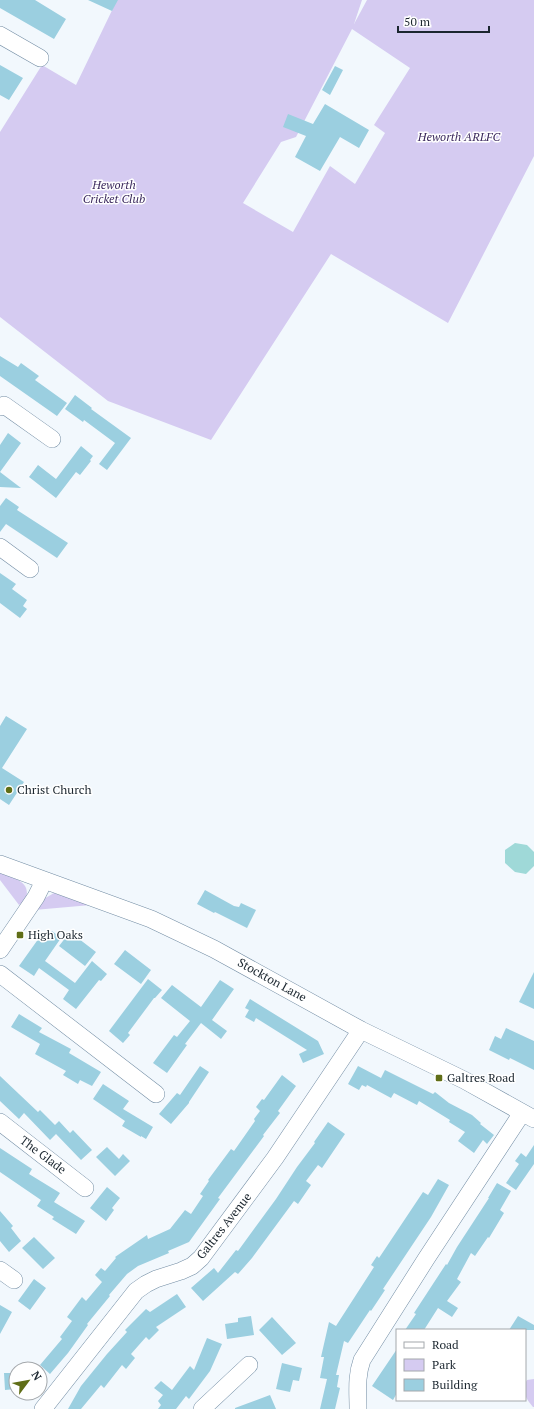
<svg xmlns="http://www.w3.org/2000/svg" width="534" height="1409" viewBox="0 0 534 1409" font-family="'PT Serif',serif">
<rect width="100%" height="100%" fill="#f2f8fd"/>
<path fill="#d5cbf1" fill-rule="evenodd" d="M117,0H362L354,24L367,0H534V156L448,323L331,254L211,440L108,401L0,317V132L42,65L76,85ZM352,29L410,68L374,125L385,133L355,184L330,166L293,232L243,203L281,142L296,137Z
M0,872C14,879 33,881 25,901L19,905L0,880Z
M54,893L91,905L34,910L42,900Z
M534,1379V1407H533C527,1400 520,1391 527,1380Z"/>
<path fill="#9fd9d8" d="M515,843L527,845L534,852V866L526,874L515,872L505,863V850Z"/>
<path fill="#9bcfe0" d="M0,0H35L66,19L54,39L0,8Z
M88,0H118L112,11Z
M0,65L23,78L9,100L0,95Z
M335,66L343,70L330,95L322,90Z
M325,104L369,130L359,148L340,137L320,171L295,157L306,136L283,127L288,114L313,124Z
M0,356L18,367L21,363L39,376L35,380L67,403L57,416L0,376Z
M75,395L92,408L91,409L131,438L107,470L99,464L115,443L84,420L83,422L65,409Z
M8,433L21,443L0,472V445Z
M81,446L93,456L90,460L91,461L80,475L76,472L56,498L29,477L38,465L56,479Z
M0,472L21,488L0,487Z
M6,498L19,507L17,510L68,543L57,558L6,524L0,532V506Z
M0,573L16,584L12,589L27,600L23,606L27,609L20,618L0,603Z
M6,716L27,729L2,768L24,782L9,805L0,799V726Z
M205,890L234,906L239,907L241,903L256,910L247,928L215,912L214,913L197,904Z
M52,931L61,938L45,961L75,983L92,961L107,974L101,981L99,980L76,1009L63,999L69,990L39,968L34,976L19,966L39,938L44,942Z
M70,932L96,952L85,966L59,946Z
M125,950L151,970L141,984L114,964Z
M534,972V1009L519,1002Z
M148,979L162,990L155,998H154L128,1033L130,1035L123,1043L109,1031Z
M220,980L234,989L212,1020L227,1031L221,1039L201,1023L185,1044L187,1045L167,1073L153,1063L174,1035L177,1037L190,1021L161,998L172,985L201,1007Z
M250,999L318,1041L324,1054L303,1063L299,1054L307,1050L256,1018L254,1022L245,1017L249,1010L245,1008Z
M19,1014L42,1028L39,1032L71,1049L69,1053L101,1072L92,1086L80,1080L78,1084L63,1075L66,1071L35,1054L40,1044L11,1027Z
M506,1028L534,1041V1070L510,1058L509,1060L489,1050L495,1036L501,1039Z
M200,1066L209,1072L189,1102V1103L171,1124L159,1114L177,1093L180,1095Z
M358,1066L381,1078L385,1070L433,1094L435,1092L449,1103L472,1115L481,1123L480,1124L494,1135L487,1144L483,1140L474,1153L458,1141L465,1132L449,1122L450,1120L419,1101L417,1105L394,1093L391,1098L367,1085L366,1087L362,1085L359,1090L348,1084Z
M282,1075L296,1086L278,1111L280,1113L263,1135L264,1136L218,1198L220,1199L189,1242L168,1251L169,1253L138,1266L127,1274L109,1295L110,1296L87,1324L88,1325L68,1353L50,1374L40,1365L62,1339L60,1337L72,1321L67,1317L82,1297L86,1301L102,1282L95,1275L101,1268L105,1271L116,1258L115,1257L147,1235L148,1239L170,1229L185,1210L191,1214L203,1196L200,1194L209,1181L208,1180L231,1149L234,1151L255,1121L254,1119L260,1111L256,1107L262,1099L264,1100Z
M0,1076L38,1112L40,1110L55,1125L59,1121L70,1133L73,1130L92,1150L81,1160L56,1134L50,1140L24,1113L19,1119L0,1101Z
M103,1084L129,1101L123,1109L153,1127L146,1139L141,1136V1137L122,1126L125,1121L93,1099Z
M328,1122L345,1134L322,1168L318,1165L306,1181L311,1185L298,1204L294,1201L252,1258L238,1274L235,1272L203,1301L191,1288L214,1268L218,1273L236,1250L238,1251L276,1199L297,1167L315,1143L314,1142Z
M534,1145V1164L516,1190L506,1183L519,1164L515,1161L521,1153L526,1157Z
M107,1147L119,1159L123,1154L130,1161L115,1176L96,1157Z
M0,1148L32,1169L29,1174L60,1193L54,1202L85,1221L76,1234L52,1219L54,1217L37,1206L41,1200L0,1172Z
M438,1179L449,1185L431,1217L383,1289L385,1290L371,1311L370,1310L348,1343L344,1341L336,1375H339L337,1387L340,1388L335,1409H320L327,1379L320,1378L324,1357H321L329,1322L336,1326L374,1267L371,1265L377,1256L379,1258L423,1192L428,1195Z
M497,1183L511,1191L500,1210L504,1213L489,1238L488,1237L475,1256L471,1253L457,1279L461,1282L447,1301L458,1308L452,1317L438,1308L424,1330H405L416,1314L414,1313L446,1264L447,1265L457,1247L489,1198H488Z
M107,1187L120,1198L112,1208L114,1210L106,1221L90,1208Z
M0,1211L13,1226L11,1228L21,1241L9,1252L0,1241Z
M34,1237L55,1258L43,1269L22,1248Z
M34,1279L46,1288L30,1310L18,1301Z
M177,1294L186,1307L156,1327L159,1330L149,1340L146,1337L131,1354L135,1358L126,1369L122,1365L104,1388L101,1385L81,1409H68L81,1386L107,1354L127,1332L125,1330L146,1309L150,1312Z
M0,1305L12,1312L0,1334Z
M251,1316L254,1335L227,1339L225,1324L238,1322V1318Z
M518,1316L534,1325V1330H509Z
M272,1317L296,1343L282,1355L259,1330Z
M207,1338L222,1344L210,1371L189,1399L186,1396L176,1409H158L161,1405L158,1401L163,1395L154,1388L161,1381L172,1390L190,1366L194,1370Z
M397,1349V1393L393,1400L372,1386Z
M282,1363L302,1368L299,1381L293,1380L290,1392L276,1389Z
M4,1373H16V1389L5,1390Z
M270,1395L276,1409H235V1408Z"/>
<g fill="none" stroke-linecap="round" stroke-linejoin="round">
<defs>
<path id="minor" d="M0,35L40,58
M0,407L4,405L52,439
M0,547L30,569
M0,864L151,919L214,949L361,1030L464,1080L534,1119
M0,950L36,897L44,881
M0,974L156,1094
M0,1122L85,1188
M0,1270L14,1280
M43,1409L136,1291L146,1284L156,1279L181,1271L192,1266L201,1258L275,1158L361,1030
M202,1409L249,1365
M358,1409C358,1391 356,1377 362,1360L426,1259L522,1113"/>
</defs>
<use href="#minor" stroke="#738da4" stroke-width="18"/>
<use href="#minor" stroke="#fff" stroke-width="17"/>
</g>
<g fill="#606e17" stroke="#fff" stroke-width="1.5">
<circle cx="9" cy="790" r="4"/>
<rect x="16" y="931" width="8" height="8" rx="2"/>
<rect x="435" y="1074" width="8" height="8" rx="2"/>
</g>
<g text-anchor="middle" stroke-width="3" stroke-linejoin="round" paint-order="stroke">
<g font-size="12" font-style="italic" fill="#3c2a5e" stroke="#fff">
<text x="459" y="141">Heworth ARLFC</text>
<text x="114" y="189">Heworth<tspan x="114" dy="14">Cricket Club</tspan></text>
</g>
<g font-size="12" fill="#1b262f" stroke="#fff" text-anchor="start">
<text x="17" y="794">Christ Church</text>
<text x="28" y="939">High Oaks</text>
<text x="447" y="1082">Galtres Road</text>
</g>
<g font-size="12" fill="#1b262f" stroke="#fff">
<text transform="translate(272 980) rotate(29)" y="4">Stockton Lane</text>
<text transform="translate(43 1155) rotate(37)" y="4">The Glade</text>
<text transform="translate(224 1226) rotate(-52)" y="4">Galtres Avenue</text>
</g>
</g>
<rect x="396" y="1329" width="130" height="72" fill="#ffffff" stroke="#a4a8ac"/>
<rect x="404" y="1342" width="20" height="6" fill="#ffffff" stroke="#a4a8ac"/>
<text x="432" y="1349" font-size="12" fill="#1b262f">Road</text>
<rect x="404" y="1359" width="20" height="12" fill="#d5cbf1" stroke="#a4a8ac"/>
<text x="432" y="1369" font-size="12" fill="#1b262f">Park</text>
<rect x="404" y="1379" width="20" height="12" fill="#9bcfe0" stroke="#a4a8ac"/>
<text x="432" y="1389" font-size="12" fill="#1b262f">Building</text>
<g transform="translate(28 1381) rotate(58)"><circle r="19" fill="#ffffff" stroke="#a4a8ac"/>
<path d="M0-3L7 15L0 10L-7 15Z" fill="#606e17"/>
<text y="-6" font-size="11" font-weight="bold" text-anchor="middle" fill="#1b262f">N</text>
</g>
<path d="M398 26v6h91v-6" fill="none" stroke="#1b262f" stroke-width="2"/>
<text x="404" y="26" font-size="12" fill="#1b262f" stroke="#ffffff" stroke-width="3" paint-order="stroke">50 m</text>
</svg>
